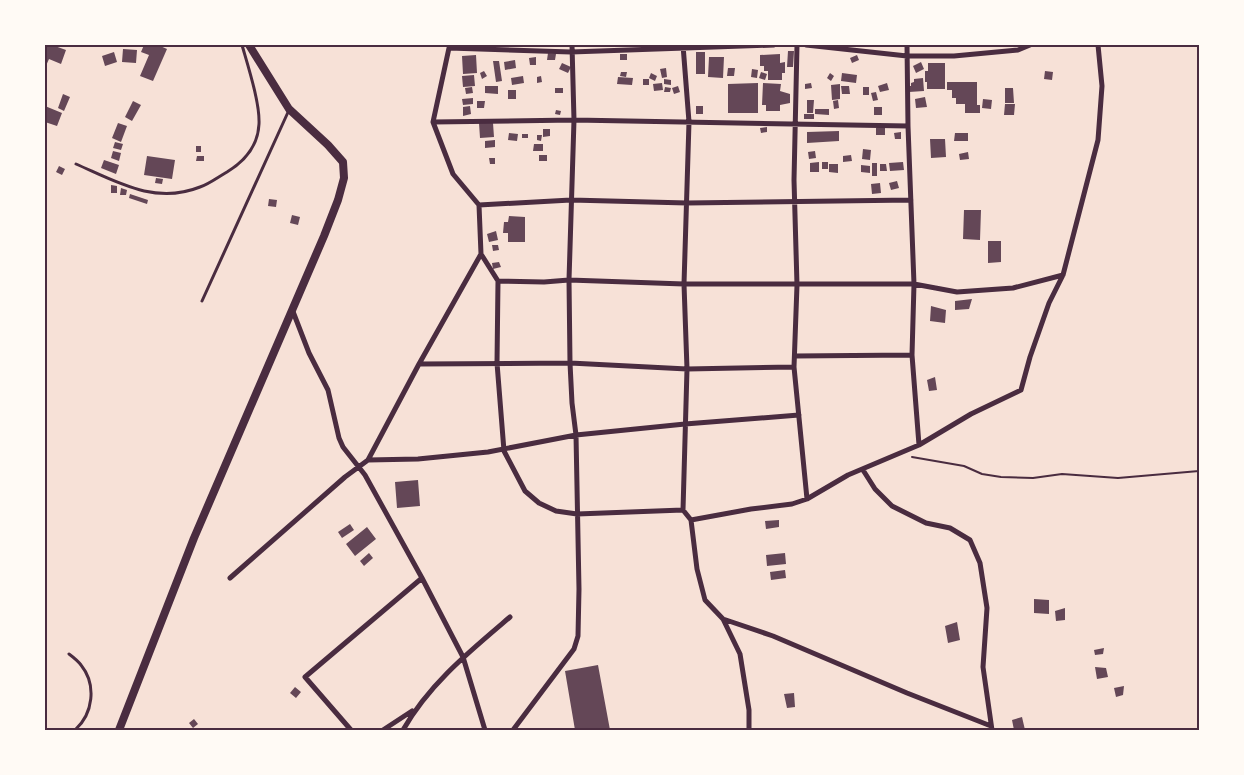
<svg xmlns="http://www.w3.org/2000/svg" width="1244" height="775" viewBox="0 0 1244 775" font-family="'Roboto Serif',serif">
<rect width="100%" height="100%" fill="#f7e1d7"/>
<path fill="#644757" d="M45,45H52L66,50L61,64L49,59L45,68Z
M144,45H158L167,49L153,81L140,76L149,55L141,52Z
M123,49L137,50L136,63L122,62Z
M788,51H794L793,67H787Z
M114,52L117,62L105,66L102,56Z
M696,52H705V74H696Z
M548,53L556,54L555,60H547Z
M620,54H627V60H620Z
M780,54V63L785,62V73H782V80H768V71H764V66H760V55Z
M476,55L477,73L463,74L462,56Z
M857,55L859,60L852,63L850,58Z
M536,57V65H530L529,58Z
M709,57H724L723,78L708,77Z
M515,60L516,68L505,70L504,62Z
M493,61H499L502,81L496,82Z
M921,62L924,69L916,73L913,66Z
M562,63L571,67L568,73L559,69Z
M928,63H945V89H927V82H925V71H928Z
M666,68L667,77L662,78L660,69Z
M728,68H735L734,76H727Z
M752,69L758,70L757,78L751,77Z
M484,71L487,76L482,79L480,73Z
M1045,71L1053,72L1052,80L1044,79Z
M621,72H627L626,77L620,76Z
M761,72L767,74L765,80L759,78Z
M651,73L657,76L655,81L649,78Z
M830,73L834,76L831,81L827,78Z
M842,73L857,75L856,83L841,81Z
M474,75L475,86L463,87L462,76Z
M523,76L524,83L512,85L511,78Z
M541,76L542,82L537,83V77Z
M618,77L633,78L632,85L617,84Z
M923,78L924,91L909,92L908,86H911V83L914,82V79Z
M643,79H649V85H643Z
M664,79L671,80V85L664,84Z
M947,82H977V105H980V113H965V104H956V98H952V90H947Z
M662,83L663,90L654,91L653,84Z
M758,83V113H728V84Z
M763,83L781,84L780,91L790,94V103L780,105V111H766V105H762Z
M811,83L812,88L805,89V84Z
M887,83L889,90L880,92L878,86Z
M840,84V99L832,100L831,85Z
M485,86H498V94L485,93Z
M678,86L680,92L674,94L672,88Z
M841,86H849L850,94H842Z
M472,87L473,93L466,94L465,88Z
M665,87L671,88L670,92H664Z
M863,87H869V95H863Z
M555,88H563V93H555Z
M1005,88H1013L1014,103H1005Z
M508,90H516V99H508Z
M876,92L878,100L873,101L871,93Z
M63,94L70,97L64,111L58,108Z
M925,97L927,107L916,108L915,99Z
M473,98V104L463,105L462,99Z
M983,99L992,100L991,109L982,108Z
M807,100H814L813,113H807Z
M838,100L839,108L834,109L833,101Z
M133,101L141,105L132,121L125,117Z
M477,101H485L484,108H477Z
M1005,104H1015L1014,115H1004Z
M45,106L62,113L57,126L45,122Z
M470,106L471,114L463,116V107Z
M696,106H703V114H696Z
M874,107H882V115H874Z
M815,109H829V115L815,114Z
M556,110L561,111L560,115L555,114Z
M804,114H814V119H804Z
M118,123L127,126L121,142L112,138Z
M479,123H493L494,137L480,138Z
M767,127V132L761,133L760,128Z
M876,128H885V135H876Z
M543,129H550V136L543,137Z
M839,131V141L807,143V132Z
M901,132V139H895L894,133Z
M509,133L518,134L517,141L508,140Z
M955,133H968V141H954Z
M522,134H528V138H522Z
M537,135H542L541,141L537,140Z
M930,139H945L946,157L931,158Z
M495,140V147L485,148V141Z
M115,142L123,144L121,150L113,148Z
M534,144H543V151H533Z
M196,146H201V152H196Z
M863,149L871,150L870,160L862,159Z
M113,151L121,153L119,161L111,158Z
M815,151L816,158L809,159L808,152Z
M968,152L969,159L960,160L959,154Z
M539,155H547V161H539Z
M851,155L852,161L843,162V156Z
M147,156L175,160L172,179L144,175Z
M197,156H204V161H196Z
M489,158H495V164H490Z
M104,160L119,165L116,174L101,168Z
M819,162V172H810V163Z
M822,162H828V169H822Z
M903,162L904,170L890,171L889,163Z
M872,163H877V176H872Z
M829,164H838V173L829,172Z
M880,164H886L887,171H880Z
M861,165L870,166V173L861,172Z
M59,166L65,169L62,175L56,172Z
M156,178L163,179L162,184L155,183Z
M897,181L899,188L891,190L889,183Z
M880,183L881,193L872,194L871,184Z
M111,185L117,186V193H111Z
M121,188L127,190L126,195H120Z
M130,194L148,200L147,204L129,198Z
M269,199L277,200L276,207L268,206Z
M964,210H981L980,240L963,239Z
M292,215L300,217L298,225L290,223Z
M509,216L525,217V242H508V233H503L504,222H508Z
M496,231L498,240L489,242L487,234Z
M988,241H1001V262L988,263Z
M492,245H498L499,250L493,251Z
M499,262L501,267L493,269L492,263Z
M972,299L969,309L955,310V301Z
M931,306L946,310L945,323L930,321Z
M935,377L937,390L929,391L927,380Z
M418,480L420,506L397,508L395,482Z
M779,520V527L766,529L765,521Z
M350,524L354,530L342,538L338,532Z
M367,527L376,539L355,556L346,544Z
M369,553L373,558L364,566L360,561Z
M785,553L786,564L767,566L766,555Z
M785,570L786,578L771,580L770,572Z
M1034,599L1049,600V614L1034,613Z
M1065,608V620L1056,621L1055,611Z
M957,622L960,640L948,643L945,626Z
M1104,648L1103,654L1095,655L1094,650Z
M598,665L610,730H575L565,671Z
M1095,667L1106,668L1108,677L1097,679Z
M1124,686L1123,695L1116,697L1114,688Z
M295,687L301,692L296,698L290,693Z
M794,693L795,707L787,708L784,694Z
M1022,717L1025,730H1014L1012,720Z
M194,719L198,724L193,728L189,723Z"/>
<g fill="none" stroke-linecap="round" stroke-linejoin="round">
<path stroke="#4a2c40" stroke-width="2" d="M912,457L964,466L982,474L1001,477L1033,478L1062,474L1118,478L1199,471"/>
<path stroke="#4a2c40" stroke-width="3" d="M76,164C117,182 155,205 200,187C209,184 218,177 227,172C245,161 258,146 259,124C260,103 248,66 242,45
M202,301L289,110
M69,654C73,657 78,661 81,665C97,685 93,714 75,730"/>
<path stroke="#4a2c40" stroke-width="5" d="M797,45L794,180L797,285L794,367L807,499
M806,45L907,56H954L1018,50L1030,45
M907,45L908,126L914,284L912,355L919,445
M433,122L574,120L908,126
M479,205L571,200L687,203L911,200
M481,254L498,281L544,282L569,280L684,284H914L957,292L1013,288L1063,275
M498,281L497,363L504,451L525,491L539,503L556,511L577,514L683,510L691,520L751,509L792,504L807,499L848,475L919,445L971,414L1021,390L1030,357L1049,303L1063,275L1098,140L1102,86L1098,45
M292,309L309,353L328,390L339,438L343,447L365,475L422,578L463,657L485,730
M795,356L912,355
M419,364L570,363L687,369L794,367
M368,460L419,364L481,254L479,205L453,174L433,122L449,48L571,52L774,45
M863,470L875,489L892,506L926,523L950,528L970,540L980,563L987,608L983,667L992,730
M683,510L687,369L684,284L689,122L683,45
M691,520L697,569L705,600L723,619L740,654L749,710V730
M230,578L345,477L368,460L418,459L488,452L576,435L685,424L799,415
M723,619L773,636L907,693L991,726
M351,730L305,677L422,578
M383,730L412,711
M403,730C429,684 470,651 510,617
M513,730L574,649L578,636L579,589L576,435L572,403L570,363L569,280L574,120L572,45"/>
<path stroke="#4a2c40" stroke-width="8" d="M119,730L194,538L324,236L338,200L344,178L343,162L328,145L289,109L249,45"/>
</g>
<rect width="1244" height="775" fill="none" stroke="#fffaf5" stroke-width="92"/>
<rect x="46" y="46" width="1152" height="683" fill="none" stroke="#4a2c40" stroke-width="2"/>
</svg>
